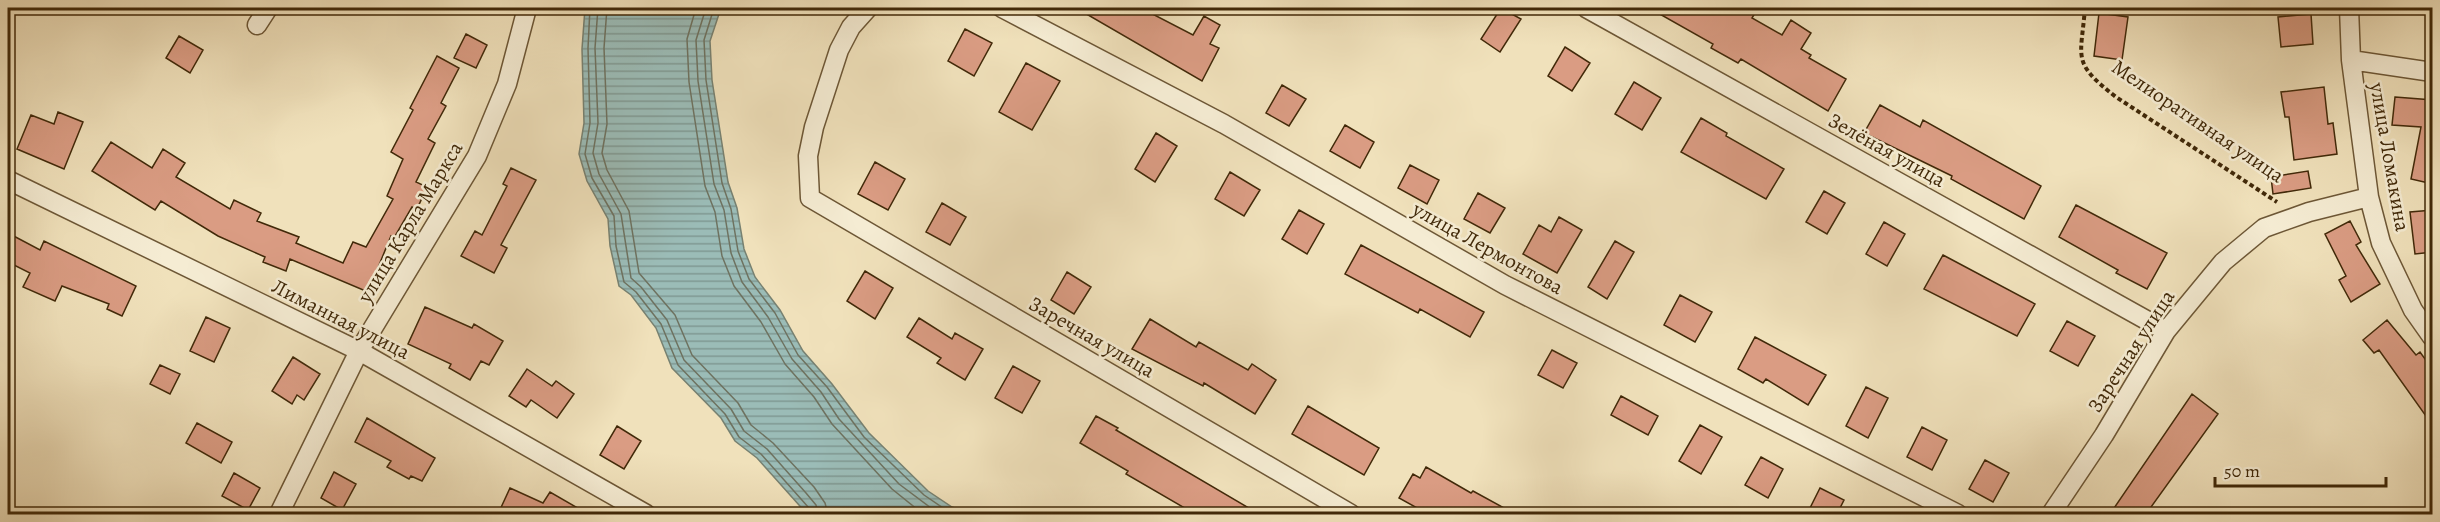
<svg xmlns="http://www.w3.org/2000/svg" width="2440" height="522" viewBox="0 0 2440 522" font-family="Alegreya,serif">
<defs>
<pattern id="water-rules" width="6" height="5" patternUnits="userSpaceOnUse" patternTransform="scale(1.5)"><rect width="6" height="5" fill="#9bbcb7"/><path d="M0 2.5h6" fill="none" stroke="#809993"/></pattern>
</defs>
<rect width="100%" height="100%" fill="#f0e1bb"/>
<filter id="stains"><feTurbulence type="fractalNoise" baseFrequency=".00333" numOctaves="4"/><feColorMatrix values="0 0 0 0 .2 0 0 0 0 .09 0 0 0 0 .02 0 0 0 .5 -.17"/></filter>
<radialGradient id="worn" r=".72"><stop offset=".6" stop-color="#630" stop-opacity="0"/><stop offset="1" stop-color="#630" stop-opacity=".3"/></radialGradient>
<path fill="url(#water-rules)" stroke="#778171" stroke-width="1.5" d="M585,8H721L710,41L712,80L728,182L737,208L744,249L755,277L780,310L803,351L832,384L869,433L928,491L952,507L972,514H807L757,458L735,441L721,418L672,368L656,328L631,295L619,286L610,246L608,219L587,181L579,154L584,123L582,49Z"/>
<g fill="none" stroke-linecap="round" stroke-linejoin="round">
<path stroke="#6e7260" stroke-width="1.5" d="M590,8L588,48L590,123L585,154L592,178L614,216L616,246L624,282L636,292L661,324L678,365L725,414L739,437L761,454L809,508L811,514
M598,8L595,48L598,123L593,153L599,174L621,214L631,278L641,287L667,320L684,360L731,409L744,431L767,449L806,493L816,505L818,514
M607,8L604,48L607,124L602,153L607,170L629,211L639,273L675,315L692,355L738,403L751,425L773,443L814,487L825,503L828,514
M696,8L687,39L689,82L705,186L715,212L722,256L734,286L761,322L785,364L814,397L832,424L892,489L923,514
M706,8L696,40L698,81L714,184L724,210L731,253L742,282L768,317L792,359L821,392L839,419L899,484L939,514
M714,8L704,40L706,80L722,183L731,209L738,251L749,279L775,313L798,355L827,387L864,437L924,495L949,512L958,514"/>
</g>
<path fill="#da9c83" stroke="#412909" stroke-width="1.5" d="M1076,8H1141L1193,35L1204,16L1220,25L1210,44L1219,48L1202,81Z
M1501,8L1521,19L1500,52L1481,39Z
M1649,8H1758L1752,18L1782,35L1791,20L1811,33L1801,49L1811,55L1809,58L1846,79L1828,111L1741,59L1738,63L1711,48L1713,44Z
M2099,13L2128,17L2122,60L2094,56Z
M2311,14L2313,44L2281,47L2278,17Z
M965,29L992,43L974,76L948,61Z
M466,34L487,45L476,68L454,58Z
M179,36L203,50L190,73L166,58Z
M1565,47L1590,63L1572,91L1548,76Z
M437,56L459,68L441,103L446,106L428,139L435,143L416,182L427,187L417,209L412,207L394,238L391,236L368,292L290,259L286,271L263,262L265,257L218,236L161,201L155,210L92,171L111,142L152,168L163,149L185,163L176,177L230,209L234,200L261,213L257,221L299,237L296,243L343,263L353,242L366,247L393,199L387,196L403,159L391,152L413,110L410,108Z
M1026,63L1060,81L1032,130L999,112Z
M1634,82L1661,98L1642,130L1615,114Z
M1282,85L1306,99L1289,126L1266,113Z
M2324,87L2328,124L2333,123L2337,154L2294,160L2289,117H2285L2281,92Z
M2395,97L2433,100V184L2411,179L2421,127L2392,125Z
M1880,105L1920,127L1923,120L2041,186L2024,219L1951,179L1952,176L1864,133Z
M58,112L83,122L64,169L17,149L31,115L54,124Z
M1701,118L1727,133L1726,136L1784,169L1766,199L1681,152Z
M1345,125L1374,142L1360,168L1330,151Z
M1156,133L1177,146L1155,182L1135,169Z
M875,162L905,179L888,210L858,194Z
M1410,165L1439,180L1427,204L1398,188Z
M511,168L536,180L501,245L507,248L494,273L461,256L475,231L482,235L507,186L503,184Z
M2308,171L2311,188L2273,194L2271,177Z
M1230,172L1260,190L1244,216L1215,199Z
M1824,191L1845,203L1827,234L1806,222Z
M1478,193L1505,208L1490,233L1464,219Z
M942,203L966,217L950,245L926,232Z
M2076,205L2167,253L2147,289L2116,273L2118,270L2059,237Z
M1299,210L1324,224L1307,254L1282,239Z
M2433,210V252L2415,254L2410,212Z
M1559,217L1582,230L1557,273L1523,254L1539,225L1551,232Z
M2350,221L2361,242L2356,245L2380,284L2351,302L2339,280L2346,276L2325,234Z
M1884,222L1905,234L1887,266L1866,254Z
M8,233L40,250L44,241L136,286L122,316L107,309L109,304L62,286L55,301L23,287L30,273L8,262Z
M1615,241L1634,252L1607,299L1588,287Z
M1361,245L1484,312L1470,337L1420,309L1418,313L1345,274Z
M1943,255L2035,304L2017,336L1924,289Z
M865,271L893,288L875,319L847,301Z
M1067,272L1091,287L1074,314L1051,300Z
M1680,295L1712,312L1695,342L1664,325Z
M425,307L472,328L474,324L503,341L489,365L481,361L470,380L449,368L451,364L408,344Z
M206,317L230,328L214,362L190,351Z
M919,318L952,339L955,333L983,349L965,380L937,363L941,358L907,337Z
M1150,319L1196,347L1199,342L1248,370L1252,364L1276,380L1255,414L1204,383L1203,386L1132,349Z
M2387,320L2416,355L2420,352L2433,370V426L2379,350L2374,353L2363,340Z
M2067,321L2095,336L2078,366L2050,351Z
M1755,337L1826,375L1808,405L1766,379L1763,383L1738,369Z
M1552,350L1577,363L1563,388L1538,375Z
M293,357L320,374L304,400L297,395L292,404L272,391Z
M160,365L180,374L170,394L150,384Z
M1013,366L1040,381L1022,413L995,398Z
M527,369L552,386L556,381L574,394L557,418L531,400L526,407L509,396Z
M1866,387L1888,398L1868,438L1846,426Z
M2192,394L2218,414L2146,514H2110Z
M1621,396L1658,416L1648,435L1611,415Z
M1308,406L1379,448L1364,475L1292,434Z
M1096,416L1118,428L1116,430L1259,514H1195L1126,474L1128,471L1080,443Z
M367,418L435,458L422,481L411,476L409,479L387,467L391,461L355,442Z
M197,423L232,442L221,463L186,443Z
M1700,425L1722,437L1701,474L1679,461Z
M617,426L641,441L624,469L600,455Z
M1922,427L1947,440L1932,470L1907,457Z
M1761,457L1783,469L1768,498L1745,485Z
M1985,460L2009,473L1993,502L1969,489Z
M1426,467L1471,493L1473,491L1515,514H1428L1399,498L1413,474L1420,478Z
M334,472L356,484L342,510L321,498Z
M234,473L260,488L248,510L222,496Z
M510,488L543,503L550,492L588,514H498Z
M1820,488L1844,500L1837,514H1807Z"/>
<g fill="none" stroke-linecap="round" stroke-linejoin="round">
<defs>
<path id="street" d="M868,8L851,27L839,50L814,127L808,156L810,198L1351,514
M1002,8L1224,124L1505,285L1958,514
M1586,8L2166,331
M2349,8L2351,60L2369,197L2381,243L2413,310L2432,337
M257,25L268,8
M2351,60L2432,72
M8,180L359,351L646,514
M279,514L359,351L477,156L507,84L527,8
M2051,514L2104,435L2166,331L2223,262L2264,228L2309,212L2369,197"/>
</defs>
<use href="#street" stroke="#6d5736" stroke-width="21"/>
<path stroke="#412909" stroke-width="4" stroke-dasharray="4.5 3" stroke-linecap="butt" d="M2085,8C2081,59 2071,62 2116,97L2277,202"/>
<use href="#street" stroke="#f5ecd3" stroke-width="18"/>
</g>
<g text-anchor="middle" stroke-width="5" stroke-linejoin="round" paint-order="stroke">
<g font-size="21" fill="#412909" stroke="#f5ecd3">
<text transform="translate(2198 121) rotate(34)" y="7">Мелиоративная улица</text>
<text transform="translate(1887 150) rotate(29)" y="7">Зелёная улица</text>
<text transform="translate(2390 157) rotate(80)" y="7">улица Ломакина</text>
<text transform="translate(410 222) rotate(-59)" y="7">улица Карла Маркса</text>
<text transform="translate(1488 248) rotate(29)" y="7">улица Лермонтова</text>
<text transform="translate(341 319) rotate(27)" y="7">Лиманная улица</text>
<text transform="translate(1092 337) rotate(30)" y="7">Заречная улица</text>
<text transform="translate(2131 351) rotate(-57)" y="7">Заречная улица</text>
</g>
</g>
<rect width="2440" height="522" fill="none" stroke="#f0e1bb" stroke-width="30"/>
<rect x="9" y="9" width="2422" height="504" fill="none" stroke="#412909" stroke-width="3"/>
<rect x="15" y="15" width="2410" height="492" fill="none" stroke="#412909" stroke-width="1.5"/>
<path d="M2215 477v9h171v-9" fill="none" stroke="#412909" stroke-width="3"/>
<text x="2224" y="477" font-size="18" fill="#412909" stroke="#f5ecd3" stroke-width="4.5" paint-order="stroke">50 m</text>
<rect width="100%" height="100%" filter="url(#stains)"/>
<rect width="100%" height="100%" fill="url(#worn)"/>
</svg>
